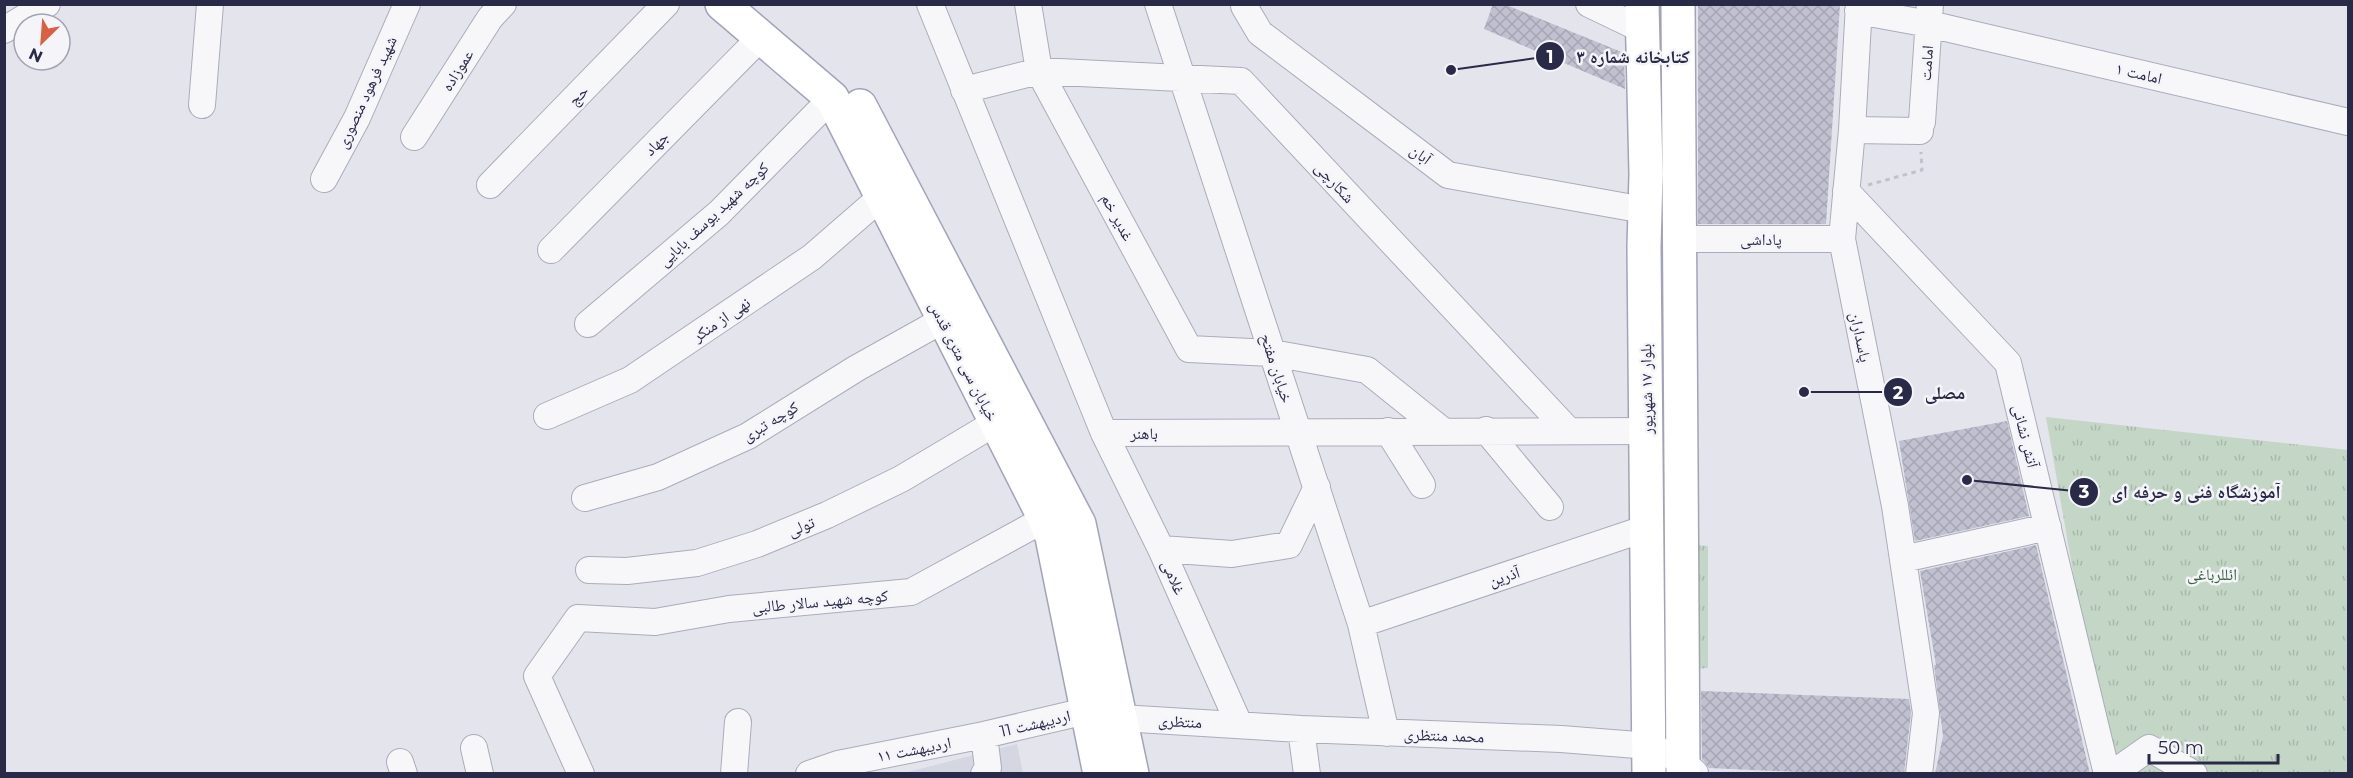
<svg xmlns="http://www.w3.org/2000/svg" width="2353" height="778" viewBox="0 0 2353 778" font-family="Montserrat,'Noto Naskh Arabic',sans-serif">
<defs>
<pattern id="park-tufts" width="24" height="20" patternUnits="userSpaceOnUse" patternTransform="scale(1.5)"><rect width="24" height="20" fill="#c4d7c6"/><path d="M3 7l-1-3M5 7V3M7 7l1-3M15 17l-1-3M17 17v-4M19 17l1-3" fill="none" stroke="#a8b9ab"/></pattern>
<pattern id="building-cross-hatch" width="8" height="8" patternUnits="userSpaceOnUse" patternTransform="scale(1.5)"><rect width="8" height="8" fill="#c0c0d0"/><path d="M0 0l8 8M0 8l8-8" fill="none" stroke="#a5a5b4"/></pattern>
</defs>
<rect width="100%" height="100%" fill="#e3e4ec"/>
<path fill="#d4d6e2" d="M1017,744L1023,773L900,774Z"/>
<path fill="url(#park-tufts)" d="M2046,417L2348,450V773H2108Z
M1695,545L1708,546V668L1695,669Z"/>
<path fill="url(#building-cross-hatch)" d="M1493,4H1504L1624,53L1625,89L1484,29Z
M1698,4H1840L1826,224H1698Z
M2007,421L2029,516L1915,541L1899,441Z
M2036,545L2090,774H1935L1943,736L1934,665H1936L1920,571Z
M1701,691L1909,699L1911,713L1904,774H1843L1709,768L1702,759Z"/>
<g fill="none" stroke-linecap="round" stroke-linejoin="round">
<defs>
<path id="minor" d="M930,4L1104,433L1161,549L1239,724
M1028,4L1039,71L1189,349L1272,353L1367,370L1443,431
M1158,4L1361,624L1386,733
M1246,4L1244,6L1260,33L1448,175L1644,210
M1589,4L1641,29
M1859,4L1852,130L1842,239L1895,506L1926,713L1919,774
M1858,11L1929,24L2348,122
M4,30L47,4
M964,90L1039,71L1241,81L1568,430
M202,105L210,4
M1922,122L1930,4
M1852,130L1920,131
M414,137L490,18L503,4
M324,179L357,118L407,4
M490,185L666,4
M1846,191L2008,363L2107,774
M1679,239H1842
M551,250L761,37
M588,324L719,213L832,98
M547,416L630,380L812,257L880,198
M1486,430L1550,507
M1388,431L1422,485
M1104,433L1646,431
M585,498L658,477L748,436L857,368L943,320
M1161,549L1232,554L1289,545L1317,487
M1903,559L2048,527
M589,570L627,571L697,563L757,544L827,515L901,479L995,423
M1361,624L1647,528
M1121,718L1301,729L1561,739L1650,746L1682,761L1695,773
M1301,729L1307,774
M984,735L988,768L984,774
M474,748L480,774
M400,762L404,774
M581,774L537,676L578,618L655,622L729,609L911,592L1045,519
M734,774L738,722
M809,774L838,764L984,735L1086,711
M2112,774L2149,748L2194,774"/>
<path id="major" d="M722,4L832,98L1045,519L1052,537L1100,774
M1642,4L1646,174L1644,247L1649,774
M1678,4L1683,774
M860,106L1079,524L1132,774"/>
</defs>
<use href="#minor" stroke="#abacba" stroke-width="28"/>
<use href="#major" stroke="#a2a3b9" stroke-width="36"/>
<path stroke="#c1c2cb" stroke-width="3" stroke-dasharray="4.5 4.5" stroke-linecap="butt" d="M1868,185L1922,170L1921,152"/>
<use href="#minor" stroke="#f7f7fa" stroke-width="26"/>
<use href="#major" stroke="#fff" stroke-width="33"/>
</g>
<g text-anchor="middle" stroke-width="5" stroke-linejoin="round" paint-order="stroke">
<g font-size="16" fill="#292a47" stroke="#f4f4f9">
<text transform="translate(1926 63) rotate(-86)" y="6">امامت</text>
<text transform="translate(457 70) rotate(-58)" y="6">عموزاده</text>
<text transform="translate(2139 73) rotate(13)" y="6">امامت ۱</text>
<text transform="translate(366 92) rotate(-65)" y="6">شهید فرهود منصوری</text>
<text transform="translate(578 95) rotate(-46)" y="6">حج</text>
<text transform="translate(656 143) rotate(-45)" y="6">جهاد</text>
<text transform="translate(1421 154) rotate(37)" y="6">آبان</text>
<text transform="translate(1335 182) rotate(47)" y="6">شکارچی</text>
<text transform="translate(713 214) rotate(-43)" y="6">کوچه شهید یوسف بابایی</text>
<text transform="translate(1118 217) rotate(62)" y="6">غدیر خم</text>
<text x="1761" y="245">پاداشی</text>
<text transform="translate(721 319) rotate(-34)" y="6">نهی از منکر</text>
<text transform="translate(1861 337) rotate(78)" y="6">پاسداران</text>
<text transform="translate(964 361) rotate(63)" y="6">خیابان سی متری قدس</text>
<text transform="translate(1277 368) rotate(72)" y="6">خیابان مفتح</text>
<text transform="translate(1646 389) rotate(-91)" y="6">بلوار ١٧ شهریور</text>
<text transform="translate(770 421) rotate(-31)" y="6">کوچه تبری</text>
<text x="1144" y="439">باهنر</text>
<text transform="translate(2026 436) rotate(76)" y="6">آتش نشانی</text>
<text transform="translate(801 526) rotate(-22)" y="6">تولی</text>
<text transform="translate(1504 576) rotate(-18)" y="6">آذرین</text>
<text transform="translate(1174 577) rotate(66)" y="6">غلامی</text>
<text transform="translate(820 601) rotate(-5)" y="6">کوچه شهید سالار طالبی</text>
<text transform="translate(1180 721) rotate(3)" y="6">منتظری</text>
<text transform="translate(1035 723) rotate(-13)" y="6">11 اردیبهشت</text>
<text transform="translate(1444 735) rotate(2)" y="6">محمد منتظری</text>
<text transform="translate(914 749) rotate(-11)" y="6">۱۱ اردیبهشت</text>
</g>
<g font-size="16" fill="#35633d" stroke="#f4f4f9">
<text x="2212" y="580">ائللرباغی</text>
</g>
</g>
<path fill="none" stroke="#292a47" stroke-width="2" d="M1451 70L1550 56M1804 392L1898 392M1967 480L2084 492"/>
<g fill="#292a47" stroke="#f4f4f9" stroke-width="2">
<circle cx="1451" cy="70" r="6"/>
<circle cx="1804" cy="392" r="6"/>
<circle cx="1967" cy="480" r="6"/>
<circle cx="1550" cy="56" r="15"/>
<circle cx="1898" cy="392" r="15"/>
<circle cx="2084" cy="492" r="15"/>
</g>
<g font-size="18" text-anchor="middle" font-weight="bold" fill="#fff">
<text x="1550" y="63">1</text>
<text x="1898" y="399">2</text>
<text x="2084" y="498">3</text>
</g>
<g font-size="18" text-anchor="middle" font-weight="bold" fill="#292a47" stroke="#f4f4f9" stroke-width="5" stroke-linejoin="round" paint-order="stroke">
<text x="1633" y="63">کتابخانه شماره ۳</text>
<text x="1945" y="399">مصلی</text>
<text x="2196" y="498">آموزشگاه فنی و حرفه ای</text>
</g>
<rect width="2353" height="778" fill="none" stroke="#292a47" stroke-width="12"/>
<g transform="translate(42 42) rotate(205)"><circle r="28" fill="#f4f4f9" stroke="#a3a3b2" stroke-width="1.5"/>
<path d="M0-4.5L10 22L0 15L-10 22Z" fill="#d96141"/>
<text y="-9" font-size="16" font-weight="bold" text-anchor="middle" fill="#292a47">N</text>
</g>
<path d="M2149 754v9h129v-9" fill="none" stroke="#292a47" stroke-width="3"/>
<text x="2158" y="754" font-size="18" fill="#292a47" stroke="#f4f4f9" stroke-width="4.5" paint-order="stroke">50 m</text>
</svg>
